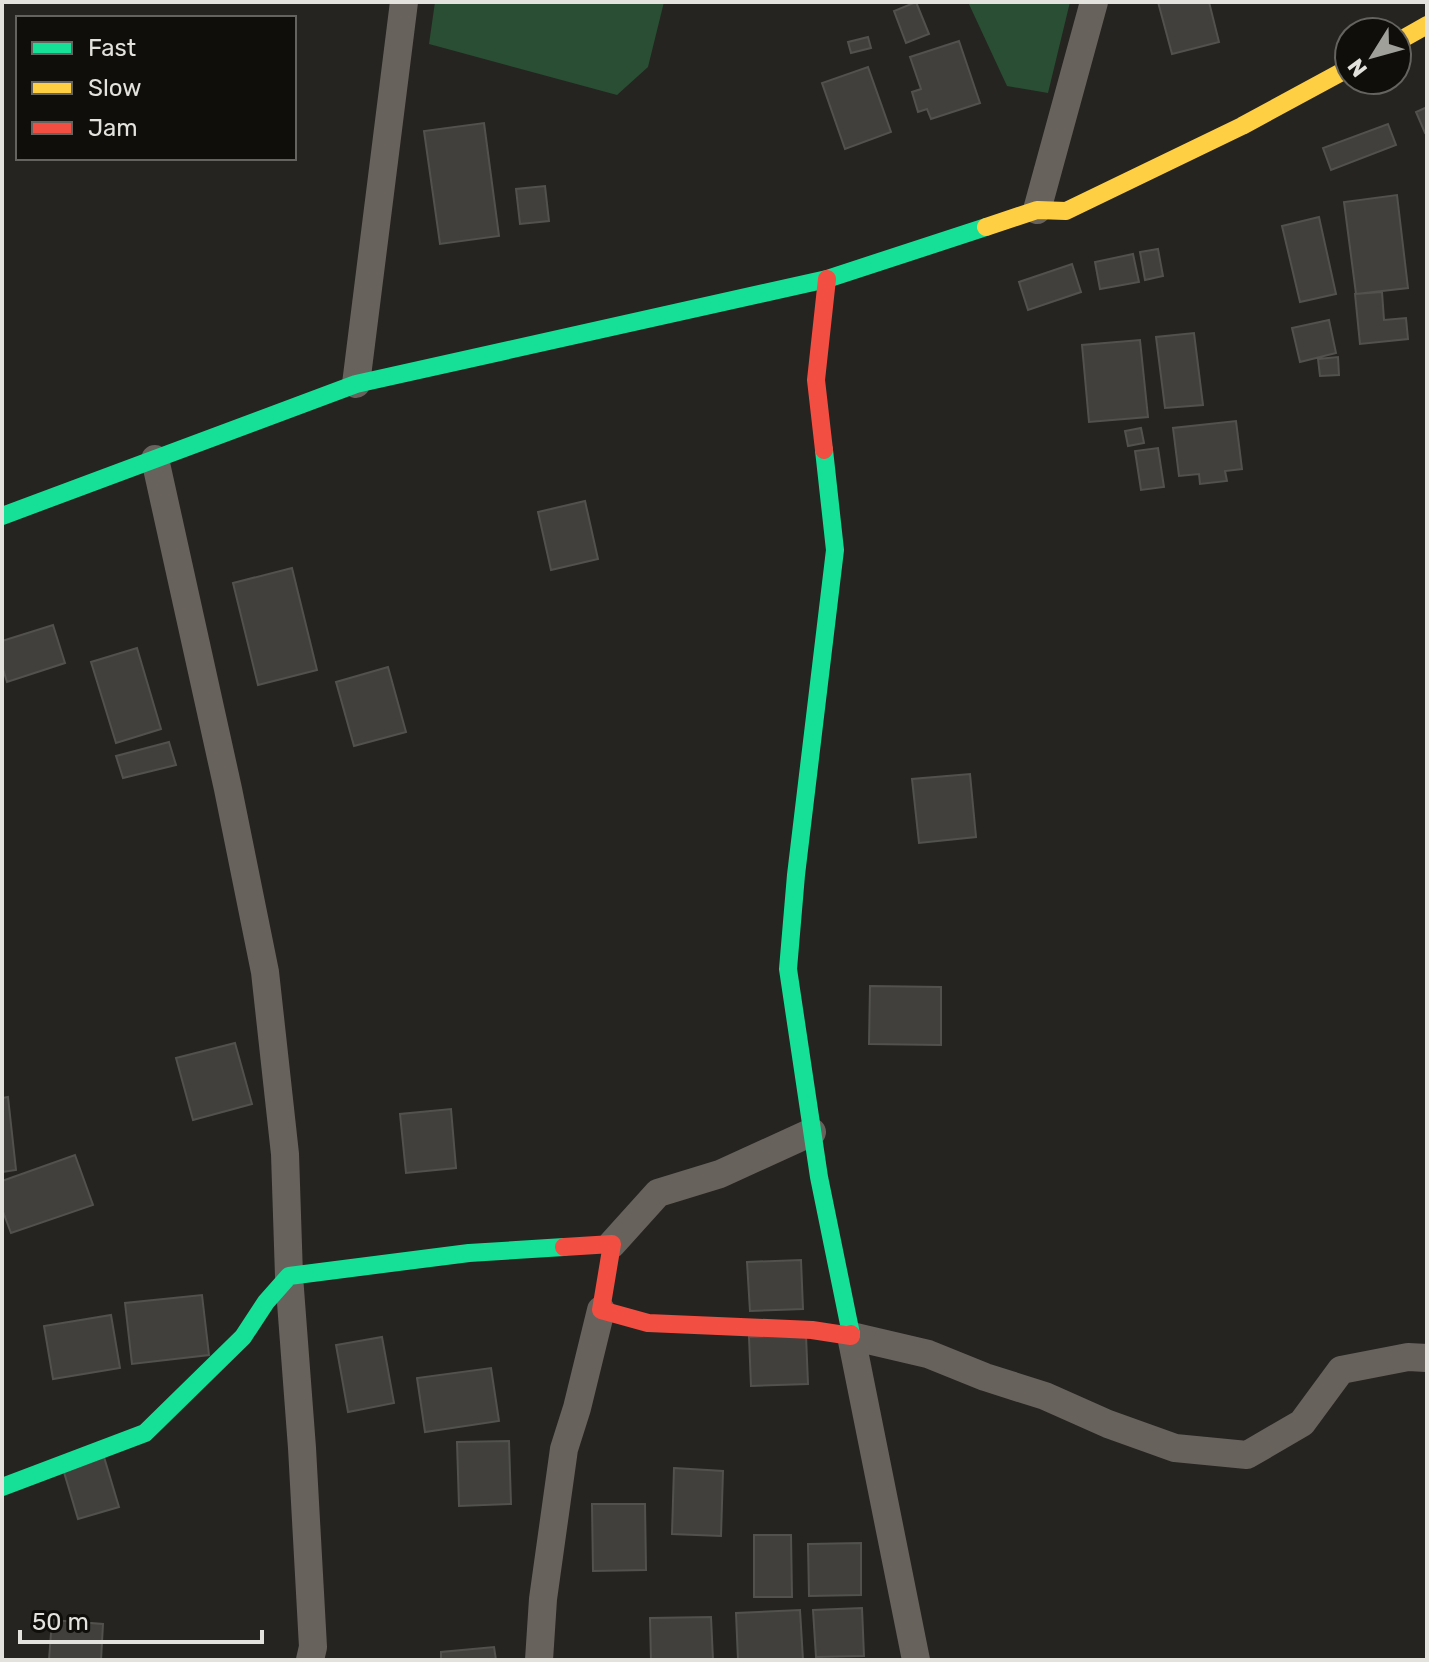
<svg xmlns="http://www.w3.org/2000/svg" width="1429" height="1662" viewBox="0 0 1429 1662" font-family="Rubik,sans-serif">
<rect width="100%" height="100%" fill="#252420"/>
<path fill="#294e33" d="M435,2H664L648,67L617,95L429,44Z
M968,2H1070L1048,93L1007,86Z"/>
<path fill="#41403c" stroke="#52514e" stroke-width="2" d="M916,2L929,34L906,43L894,11Z
M1158,2H1209L1219,42L1172,54Z
M868,37L871,48L851,53L848,42Z
M959,41L980,103L931,119L927,109L918,112L912,92L921,89L910,57Z
M868,67L891,132L845,149L822,83Z
M1427,107V132L1425,133L1416,112Z
M484,123L499,236L440,244L424,131Z
M1388,124L1396,145L1331,170L1323,148Z
M545,186L549,221L520,224L516,189Z
M1397,195L1408,288L1356,294L1344,202Z
M1319,217L1336,294L1300,302L1282,226Z
M1158,249L1163,276L1145,280L1140,252Z
M1133,254L1139,282L1100,289L1095,262Z
M1072,264L1081,292L1028,310L1019,282Z
M1382,292L1384,320L1406,318L1408,339L1360,344L1355,294Z
M1329,320L1336,353L1300,362L1292,328Z
M1194,333L1203,405L1165,408L1156,337Z
M1140,340L1148,417L1089,422L1082,345Z
M1338,357L1339,375L1320,376L1318,359Z
M1236,421L1242,469L1225,471L1227,481L1200,484L1199,474L1179,476L1173,428Z
M1141,428L1144,443L1128,446L1125,431Z
M1158,448L1164,487L1141,490L1135,451Z
M585,501L598,559L551,570L538,512Z
M292,568L317,670L258,685L233,583Z
M53,625L65,663L7,682L2,666V641Z
M137,648L161,729L116,743L91,662Z
M388,667L406,732L354,746L336,682Z
M169,742L176,765L123,778L116,756Z
M970,774L976,837L919,843L912,779Z
M870,986L941,987V1045L869,1044Z
M235,1043L252,1104L193,1120L176,1058Z
M8,1097L16,1170L2,1172V1098Z
M451,1109L456,1168L406,1173L400,1114Z
M75,1155L93,1205L11,1233L2,1209V1181Z
M801,1260L803,1309L750,1311L747,1262Z
M202,1295L209,1355L132,1364L125,1303Z
M111,1315L120,1368L53,1379L44,1326Z
M806,1335L808,1384L751,1386L749,1337Z
M382,1337L394,1403L348,1412L336,1345Z
M491,1368L499,1421L425,1432L417,1378Z
M509,1441L511,1504L459,1506L457,1442Z
M104,1457L119,1507L78,1519L63,1469Z
M674,1468L723,1471L721,1536L672,1534Z
M592,1504H645L646,1570L593,1571Z
M754,1535H791L792,1597H754Z
M861,1543V1595L809,1596L808,1544Z
M862,1608L864,1656L816,1657L813,1610Z
M800,1610L803,1660H738L736,1613Z
M711,1617L713,1660H651L650,1618Z
M52,1620L103,1624L101,1660H49Z
M494,1647L496,1660H441V1652Z"/>
<g fill="none" stroke-linecap="round" stroke-linejoin="round">
<path stroke="#67625b" stroke-width="28" d="M1037,210L1094,2
M356,384L404,2
M155,459L228,789L265,972L285,1154L289,1276L302,1448L313,1647L310,1660
M612,1244L658,1193L720,1174L812,1132
M539,1660L543,1599L564,1449L577,1408L601,1310
M916,1660L851,1336L928,1354L985,1377L1045,1396L1108,1424L1175,1448L1247,1455L1302,1423L1341,1370L1408,1357L1427,1358"/>
<path stroke="#16e098" stroke-width="18" d="M824,450L835,550L796,875L788,969L819,1177L851,1334
M2,516L356,384L827,279L986,227
M2,1487L145,1433L243,1337L266,1302L289,1276L469,1253L564,1247"/>
<path stroke="#ffcf43" stroke-width="18" d="M1397,42L1427,25
M986,227L1037,210L1066,211L1242,126L1349,68"/>
<path stroke="#f24e42" stroke-width="18" d="M824,450L816,380L827,279
M564,1247L612,1244L601,1310L648,1323L812,1330L851,1336V1334"/>
</g>
<rect width="1429" height="1662" fill="none" stroke="#e3e2dd" stroke-width="8"/>
<rect x="16" y="16" width="280" height="144" fill="#0f0e0b" stroke="#64635f" stroke-width="2"/>
<rect x="32" y="42" width="40" height="12" fill="#16e098" stroke="#64635f" stroke-width="2"/>
<text x="88" y="56" font-size="24" fill="#e3e2dd">Fast</text>
<rect x="32" y="82" width="40" height="12" fill="#ffcf43" stroke="#64635f" stroke-width="2"/>
<text x="88" y="96" font-size="24" fill="#e3e2dd">Slow</text>
<rect x="32" y="122" width="40" height="12" fill="#f24e42" stroke="#64635f" stroke-width="2"/>
<text x="88" y="136" font-size="24" fill="#e3e2dd">Jam</text>
<g transform="translate(1373 56) rotate(233)"><circle r="38" fill="#0f0e0b" stroke="#64635f" stroke-width="2"/>
<path d="M0-6L14 30L0 20L-14 30Z" fill="#a0a09b"/>
<text y="-12" font-size="22" font-weight="bold" text-anchor="middle" fill="#e3e2dd">N</text>
</g>
<path d="M20 1630v12h242v-12" fill="none" stroke="#e3e2dd" stroke-width="4"/>
<text x="32" y="1630" font-size="24" fill="#e3e2dd" stroke="#0f0e0b" stroke-width="6" paint-order="stroke">50 m</text>
</svg>
